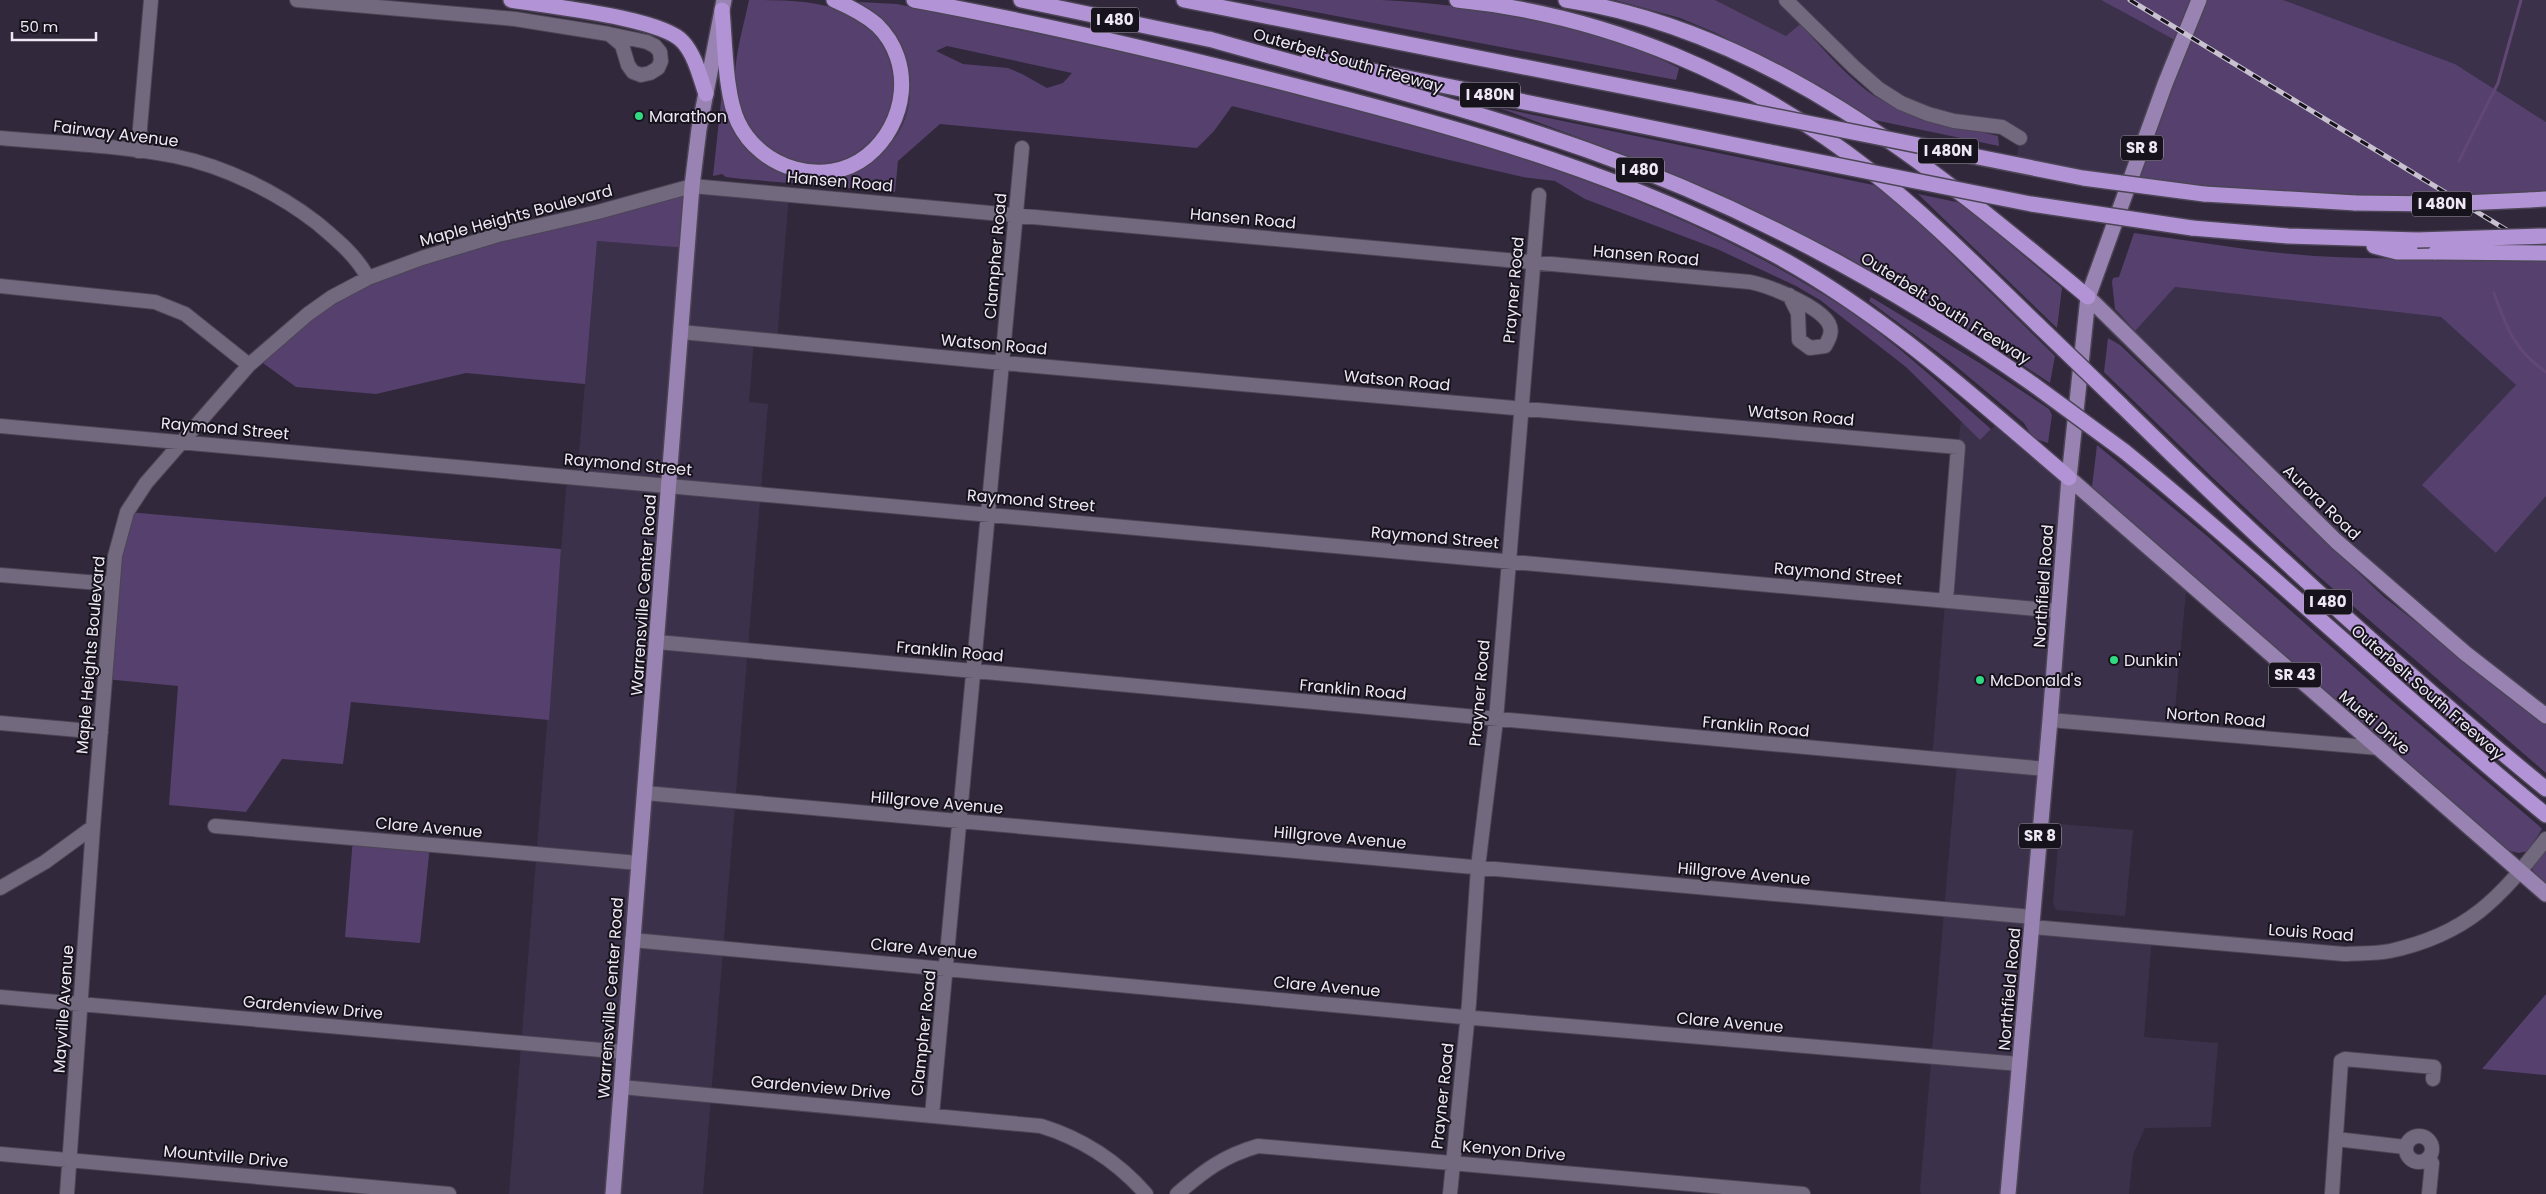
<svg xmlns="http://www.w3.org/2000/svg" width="2546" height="1194" viewBox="0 0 2546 1194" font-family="Poppins,sans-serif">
<rect width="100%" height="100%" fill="#31283b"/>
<path fill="#3c314a" d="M1715,0H2101L2182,44L2128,189L2015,165L2020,138L1901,103L1805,19L1786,36Z
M2283,0H2546V122L2455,64Z
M692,186L789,195L777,341L754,339L749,402L768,404L703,1194H509L567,477H577L597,241L687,248Z
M2175,287L2441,317L2516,385L2496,553L2546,496V716L2465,653L2129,337Z
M2001,420L2187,581L2173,731L2051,720L2032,926L2152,937L2144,1037L2218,1043L2211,1127L2145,1128L2133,1155L2129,1194H1921L1920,1190L1957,761L1932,759L1958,447L1961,421L1980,440Z
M2060,824L2133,830L2125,916L2056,910L2053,904Z"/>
<path fill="#56416e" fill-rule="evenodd" d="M749,0C783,0 817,0 849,13C886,32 903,78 889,117C883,130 868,145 856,153C839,165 817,166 798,161C780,157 758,146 748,129C744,123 743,115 740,108C739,102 735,96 735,90C733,60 743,29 749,0Z
M1252,0C1295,0 1338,0 1381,0C1480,5 1591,23 1679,68L1676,80Z
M1615,0H1715L1786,36L1800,24C1821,46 1852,83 1878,98C1914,119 1958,126 1998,136L1999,146L1860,117L1820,86L1716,33L1680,18Z
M2101,0H2283L2455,64L2546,122V199L2484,202L2128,189L2182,44Z
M859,2L897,4C1045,35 1193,66 1340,105C1514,151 1691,208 1843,307C1896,342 1943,387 1991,429L1980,440L1906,367L1820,300L1796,286L1717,249L1585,199L1555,181L1523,177L1445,159L1232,106L1214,131L1197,148L940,124L898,161L895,192L742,179L726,177L722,174L713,176L723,83L727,102L782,171C795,173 836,179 846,176C854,174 862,166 869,162C932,122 917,40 859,2ZM947,46L1072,73L1063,83L1047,88L1022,74L1008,68L963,64L936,51Z
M1500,108L1878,186L1930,233L2055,356L2050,383L1944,313L1836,251L1649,164Z
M692,186L687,248L597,241L585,384L466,373L376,394L296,387L256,358L368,278Z
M1918,194L1961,203L2062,288L2057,328Z
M2134,233C2194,241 2254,252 2315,256C2392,261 2469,257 2546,254V496L2496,553L2422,485L2516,385L2441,317L2175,287L2135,331L2115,309L2112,282L2113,278L2119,277Z
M1871,297L1981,364L2049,409L2052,415L2048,443L2033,438L2024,423L1951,362L1869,301Z
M2108,338L2120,345L2384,597L2546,724V773L2316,574L2214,479L2104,372Z
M2097,445L2207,536L2382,692L2538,825L2542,829L2528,851L2519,853L2505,850L2092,487Z
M127,512L561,549L549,720L351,702L343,764L282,759L246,812L169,805L178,686L105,679Z
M353,838L430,845L420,943L345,937Z
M2546,851V886L2536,878L2532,868Z
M2546,994V1075L2482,1069Z"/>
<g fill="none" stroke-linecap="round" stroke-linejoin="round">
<path stroke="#614774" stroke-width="3" d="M2459,161L2498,83L2521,0
M2494,293C2506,327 2515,351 2546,372"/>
<defs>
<path id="minor" d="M297,0L515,19L609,34L647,42L655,46L660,52L661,61L658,68L650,73L641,75L633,72L628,65L622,45L609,34
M1786,0L1854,67L1879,89L1901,103L1928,114L1954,121L2002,127L2020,138
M0,138C57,143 117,145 174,156C224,166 277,192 317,223C336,239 357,256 368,278
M138,151L151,0
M0,286L155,302L185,314L249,365
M681,332L1003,363L1958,447L1946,600
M0,426L2059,611
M0,575L112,584
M657,642L2046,769
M2050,720L2379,748
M0,723L101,732
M645,793L2033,917
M215,826L639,863
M0,888L45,862L93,827L115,556L127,512L146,483L249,365L308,314L332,297L368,278L422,258L498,235L598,212L692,186L1750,282C1769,286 1820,306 1829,324C1833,332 1829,339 1825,346L1810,348L1799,340L1798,313L1789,295
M2032,927L2344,954C2359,953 2375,954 2390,951C2468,934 2499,899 2546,839
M632,940L1474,1018L2020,1064
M0,997L624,1052
M621,1087L1041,1126C1083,1139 1117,1161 1146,1194
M932,1115L1022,148
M2406 1149a13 13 0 1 1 26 0a13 13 0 1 1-26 0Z
M2336,1139L2405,1147
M0,1154L449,1194
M2428,1158L2432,1163L2429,1194
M67,1194L93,827
M1177,1194C1204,1171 1223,1156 1258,1146L1803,1194
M1450,1194L1469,1003L1478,867L1496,720L1539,195
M2332,1194L2341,1061L2345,1059L2434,1067L2433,1079"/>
<path id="major" d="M2088,297L2336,541L2465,653L2546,716
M2069,478L2546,894
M613,1194L692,186L699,129L724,0
M2008,1194L2050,720L2069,478L2088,297L2165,84L2199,0"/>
<path id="highway" d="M511,0C546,6 663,18 683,42C695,55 700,77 706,94
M914,0C1050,25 1185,57 1319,92C1475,132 1632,178 1775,255C1884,314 1975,398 2069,478
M1021,0L1217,41
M1184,0L1692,100
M1457,0C1607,15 1750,76 1868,169C1929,217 1983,272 2038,325
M1566,0C1770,31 1934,169 2088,297
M722,10C725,41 725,95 738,122C760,169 825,189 867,156C907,124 915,62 877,25C864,14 850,7 834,0
M1209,39C1335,75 1463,106 1587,150C1746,206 1897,288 2034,385
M1309,58L1770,152
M2204,194L2356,203
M2529,200L2546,199
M2192,228L2288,236L2417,240
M2374,246L2397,252H2436
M2121,405C2257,539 2398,668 2546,789
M2124,451C2268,568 2402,697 2546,815"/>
</defs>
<use href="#minor" stroke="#4c4555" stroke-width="16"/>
<use href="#major" stroke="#4c4555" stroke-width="18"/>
<use href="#highway" stroke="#4c4555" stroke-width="18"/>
<use href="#minor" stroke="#73697f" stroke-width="14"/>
<use href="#major" stroke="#9983b3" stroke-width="15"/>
<use href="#highway" stroke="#b294d6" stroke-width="15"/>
<defs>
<path id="rail" d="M2130,0L2546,254"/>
</defs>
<use href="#rail" stroke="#c8c1d0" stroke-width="5"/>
<use href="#rail" stroke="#17131c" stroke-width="3" stroke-dasharray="9" stroke-linecap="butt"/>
<defs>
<path id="highway-bridge" d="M1692,100L2083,178L2204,194
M1770,152L2031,204L2192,228
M2356,203L2440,204L2529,200
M2417,240L2546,236
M2436,252L2546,253
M2038,325L2121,405
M2034,385L2124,451"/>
</defs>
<use href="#highway-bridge" stroke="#4c4555" stroke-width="18" stroke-linecap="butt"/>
<use href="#highway-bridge" stroke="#b294d6" stroke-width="15"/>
</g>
<g fill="#32d882" stroke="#17131c" stroke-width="2">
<circle cx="639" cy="116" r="5"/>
<circle cx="2114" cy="660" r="5"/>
<circle cx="1980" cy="680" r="5"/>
</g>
<g text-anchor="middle" stroke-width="4" stroke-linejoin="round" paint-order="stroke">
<g fill="#17131c" stroke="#aea8b4" stroke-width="1">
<rect x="1091" y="7.5" width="48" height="25" rx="4"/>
<rect x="1460" y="82.5" width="60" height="25" rx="4"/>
<rect x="2121" y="135.5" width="42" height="25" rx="4"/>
<rect x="1918" y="138.5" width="60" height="25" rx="4"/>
<rect x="1616" y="157.5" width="48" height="25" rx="4"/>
<rect x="2412" y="191.5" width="60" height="25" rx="4"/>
<rect x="2304" y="589.5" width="48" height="25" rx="4"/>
<rect x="2269" y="662.5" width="52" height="25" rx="4"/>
<rect x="2019" y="823.5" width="42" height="25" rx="4"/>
</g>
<g font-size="15" font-weight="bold" fill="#eee8f5">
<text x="1115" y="25">I 480</text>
<text x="1490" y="100">I 480N</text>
<text x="2142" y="153">SR 8</text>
<text x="1948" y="156">I 480N</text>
<text x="1640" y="175">I 480</text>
<text x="2442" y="209">I 480N</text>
<text x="2328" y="607">I 480</text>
<text x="2295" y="680">SR 43</text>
<text x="2040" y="841">SR 8</text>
</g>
<g font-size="16" fill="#eee8f5" stroke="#17131c">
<text transform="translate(1348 60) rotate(16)" y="6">Outerbelt South Freeway</text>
<text transform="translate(116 133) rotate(7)" y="6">Fairway Avenue</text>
<text transform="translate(840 181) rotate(5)" y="6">Hansen Road</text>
<text transform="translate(516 215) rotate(-15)" y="6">Maple Heights Boulevard</text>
<text transform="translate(1243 218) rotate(5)" y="6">Hansen Road</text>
<text transform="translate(1646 255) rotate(5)" y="6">Hansen Road</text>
<text transform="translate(995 256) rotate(-85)" y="6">Clampher Road</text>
<text transform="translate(1513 290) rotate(-85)" y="6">Prayner Road</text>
<text transform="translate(1946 308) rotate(32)" y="6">Outerbelt South Freeway</text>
<text transform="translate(994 344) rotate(5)" y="6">Watson Road</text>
<text transform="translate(1397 380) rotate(5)" y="6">Watson Road</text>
<text transform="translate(1801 415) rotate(5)" y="6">Watson Road</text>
<text transform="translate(225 428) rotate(5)" y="6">Raymond Street</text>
<text transform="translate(628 464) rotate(5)" y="6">Raymond Street</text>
<text transform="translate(1031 500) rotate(5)" y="6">Raymond Street</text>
<text transform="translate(2322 502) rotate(44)" y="6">Aurora Road</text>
<text transform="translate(1435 537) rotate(5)" y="6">Raymond Street</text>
<text transform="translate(1838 573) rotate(5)" y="6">Raymond Street</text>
<text transform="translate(2043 586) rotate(-86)" y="6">Northfield Road</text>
<text transform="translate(643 595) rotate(-86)" y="6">Warrensville Center Road</text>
<text transform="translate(950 651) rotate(5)" y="6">Franklin Road</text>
<text transform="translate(90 655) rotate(-85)" y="6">Maple Heights Boulevard</text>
<text transform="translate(1353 689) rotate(5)" y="6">Franklin Road</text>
<text transform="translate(2428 692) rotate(41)" y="6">Outerbelt South Freeway</text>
<text transform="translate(1479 693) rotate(-85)" y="6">Prayner Road</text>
<text transform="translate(2216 717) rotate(5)" y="6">Norton Road</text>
<text transform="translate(2375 722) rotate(41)" y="6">Mueti Drive</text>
<text transform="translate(1756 726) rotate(5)" y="6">Franklin Road</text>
<text transform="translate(937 802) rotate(5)" y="6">Hillgrove Avenue</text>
<text transform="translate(429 827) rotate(5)" y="6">Clare Avenue</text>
<text transform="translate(1340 837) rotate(5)" y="6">Hillgrove Avenue</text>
<text transform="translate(1744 873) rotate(5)" y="6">Hillgrove Avenue</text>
<text transform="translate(2311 932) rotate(4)" y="6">Louis Road</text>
<text transform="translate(924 948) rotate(5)" y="6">Clare Avenue</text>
<text transform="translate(1327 986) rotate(5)" y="6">Clare Avenue</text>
<text transform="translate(2009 989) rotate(-85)" y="6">Northfield Road</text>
<text transform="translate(610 998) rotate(-86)" y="6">Warrensville Center Road</text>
<text transform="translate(313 1007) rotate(5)" y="6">Gardenview Drive</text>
<text transform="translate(63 1009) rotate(-86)" y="6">Mayville Avenue</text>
<text transform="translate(1730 1022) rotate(5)" y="6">Clare Avenue</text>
<text transform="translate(923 1033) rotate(-84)" y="6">Clampher Road</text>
<text transform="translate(821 1087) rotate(5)" y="6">Gardenview Drive</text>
<text transform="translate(1442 1096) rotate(-84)" y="6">Prayner Road</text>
<text transform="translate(1514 1150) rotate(5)" y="6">Kenyon Drive</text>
<text transform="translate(226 1156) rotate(5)" y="6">Mountville Drive</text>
</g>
<g font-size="16" fill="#eee8f5" stroke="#17131c" text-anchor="start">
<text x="649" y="122">Marathon</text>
<text x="2124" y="666">Dunkin'</text>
<text x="1990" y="686">McDonald's</text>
</g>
</g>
<path d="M12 32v8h84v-8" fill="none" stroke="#eee8f5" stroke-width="2.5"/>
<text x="20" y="32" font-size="15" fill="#eee8f5" stroke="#17131c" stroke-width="4" paint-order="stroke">50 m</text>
</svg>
